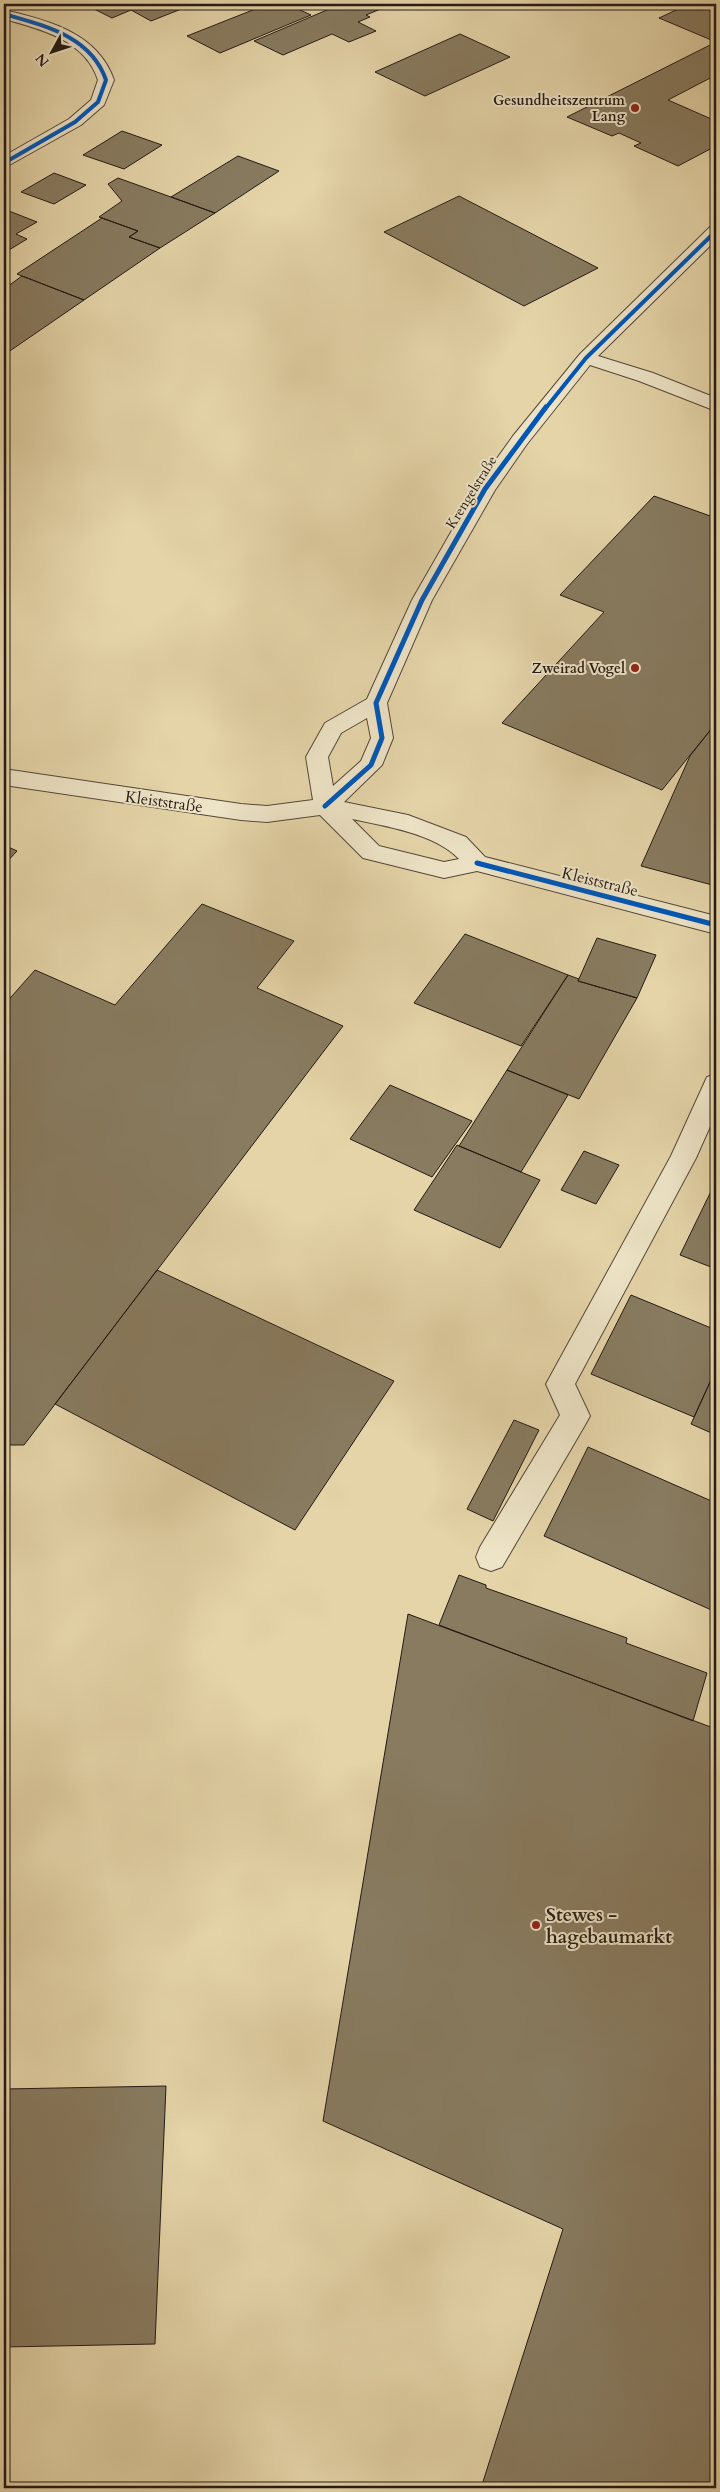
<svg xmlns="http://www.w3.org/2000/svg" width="720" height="2492" viewBox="0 0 720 2492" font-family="Cardo,serif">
<rect width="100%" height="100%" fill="#e4d4a8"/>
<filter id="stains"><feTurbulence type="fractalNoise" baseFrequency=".004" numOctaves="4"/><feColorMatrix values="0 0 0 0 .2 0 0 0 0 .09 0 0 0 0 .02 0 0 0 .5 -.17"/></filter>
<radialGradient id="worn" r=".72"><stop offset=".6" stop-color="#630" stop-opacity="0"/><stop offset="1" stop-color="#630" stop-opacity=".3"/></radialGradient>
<path fill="#887b60" stroke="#251a13" d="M98,4H194L151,21L131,10L112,18L90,7Z
M268,4H287L311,15L220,53L187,36Z
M341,4H393L366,15L370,17L358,22L376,31L349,42L332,34L283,55L254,41Z
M689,4H716V42L659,18Z
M460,34L510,57L425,96L375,72Z
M716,42V75L668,100L716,121V146L678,166L634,146L641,143L619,133L612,136L567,117Z
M122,131L162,145L124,169L83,155Z
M238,156L279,171L215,213L171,197Z
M54,173L86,185L54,204L21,192Z
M118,178L171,197L215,213L160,248L129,237L138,231L99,217L122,201L108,184Z
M459,196L598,268L524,306L384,232Z
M4,209L37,222L16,234L27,239L4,253Z
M102,218L138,231L129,237L160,248L84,300L17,274Z
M22,276L84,300L4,355V289Z
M654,496L716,518V723L662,790L502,723L604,612L560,595Z
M716,723V886L641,866L690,756Z
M4,845L17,851L4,865Z
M202,904L294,941L257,988L343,1026L24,1445H4V1005L35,970L115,1005Z
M465,934L568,975L521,1046L414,1003Z
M597,938L656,955L637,998L578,981Z
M568,975L579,979L578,981L637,998L579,1099L507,1070Z
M507,1070L568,1095L521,1172L459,1146Z
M390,1085L472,1121L432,1177L350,1139Z
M457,1145L540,1180L500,1248L414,1210Z
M584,1151L619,1165L596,1204L561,1190Z
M716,1181V1269L680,1255Z
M157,1270L394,1381L295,1530L55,1404Z
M631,1295L716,1330V1369L694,1417L591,1374Z
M716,1369V1435L691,1424Z
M514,1420L539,1430L493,1521L467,1509Z
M588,1447L716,1503V1612L544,1536Z
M459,1575L486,1585V1588L627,1638L626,1643L707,1673L693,1721L439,1625Z
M408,1614L716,1729V2488H481L563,2229L323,2121Z
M166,2086L155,2344L4,2347V2089Z"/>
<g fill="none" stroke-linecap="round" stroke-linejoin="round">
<defs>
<path id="minor" d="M4,10C48,20 98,33 114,80L104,105L81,125L4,168V156L69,119L91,100L98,80C85,40 41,29 4,19Z
M716,226V240L598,356L653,373L716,398V411L639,381L590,365L527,444L495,490L432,600L387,703L393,738L382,765L344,802L408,815L466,837L485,857L716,916V934L477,871L444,878L363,858L320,815L267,822L241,820L4,785V769L241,804L267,806L313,800L306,757L325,723L367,699L412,600L478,485L513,436L580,354L710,227ZM367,718L371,738L361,761L333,786L328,757L341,733ZM352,819C385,826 436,834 459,859L444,862L379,846Z
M716,1074V1113L696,1158L575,1384L590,1416L585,1425L502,1567L491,1571L480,1567L476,1557L480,1547L560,1415L546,1384L671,1156L707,1077Z"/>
</defs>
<use href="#minor" stroke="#554838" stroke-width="2"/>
<use href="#minor" fill="#ede3c6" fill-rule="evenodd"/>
<defs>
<path id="cycleway-far1" d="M4,14C45,26 91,36 106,80L98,102L75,122L4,163
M545,409L586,358L716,231"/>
<path id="cycleway" d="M325,806L371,765L382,738L376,703L422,600L485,489L546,407
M477,863L716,925"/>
</defs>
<use href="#cycleway-far1" stroke="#ede3c6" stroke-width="5.5"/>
<use href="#cycleway" stroke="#ede3c6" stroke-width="8"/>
<use href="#cycleway-far1" stroke="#0057b8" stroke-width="4"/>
<use href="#cycleway" stroke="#0057b8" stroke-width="5"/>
</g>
<g fill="#8f2418" stroke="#ede3c6" stroke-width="2">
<circle cx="635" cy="108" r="5"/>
<circle cx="635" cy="668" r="5"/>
<circle cx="536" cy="1925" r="5"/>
</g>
<g text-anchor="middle" stroke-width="4" stroke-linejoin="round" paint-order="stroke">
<g font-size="14" font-weight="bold" fill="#251a13" stroke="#ede3c6" text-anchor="end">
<text x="625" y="105">Gesundheitszentrum<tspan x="625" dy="16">Lang</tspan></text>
<text x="625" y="673">Zweirad Vogel</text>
</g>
<g font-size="14" fill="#251a13" stroke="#ede3c6">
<text transform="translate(471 492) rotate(-58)" y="5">Krengelstraße</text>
</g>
<g font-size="16" fill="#251a13" stroke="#ede3c6">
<text transform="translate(164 801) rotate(8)" y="6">Kleiststraße</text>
<text transform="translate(600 881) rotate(14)" y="6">Kleiststraße</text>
</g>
<g font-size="19" font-weight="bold" fill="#251a13" stroke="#ede3c6" text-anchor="start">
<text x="546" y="1921">Stewes -<tspan x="546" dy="22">hagebaumarkt</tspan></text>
</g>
</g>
<rect width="720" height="2492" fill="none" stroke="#e4d4a8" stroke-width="20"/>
<rect x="5" y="5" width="710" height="2482" fill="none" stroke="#251a13" stroke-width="2.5"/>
<rect x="10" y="10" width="700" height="2472" fill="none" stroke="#251a13"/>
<g transform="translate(52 52) rotate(230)" stroke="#ede3c6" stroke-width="4" paint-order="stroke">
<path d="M0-4L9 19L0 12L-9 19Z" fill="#251a13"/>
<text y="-8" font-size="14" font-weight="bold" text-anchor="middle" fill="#251a13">N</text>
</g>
<rect width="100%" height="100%" filter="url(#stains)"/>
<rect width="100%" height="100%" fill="url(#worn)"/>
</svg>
